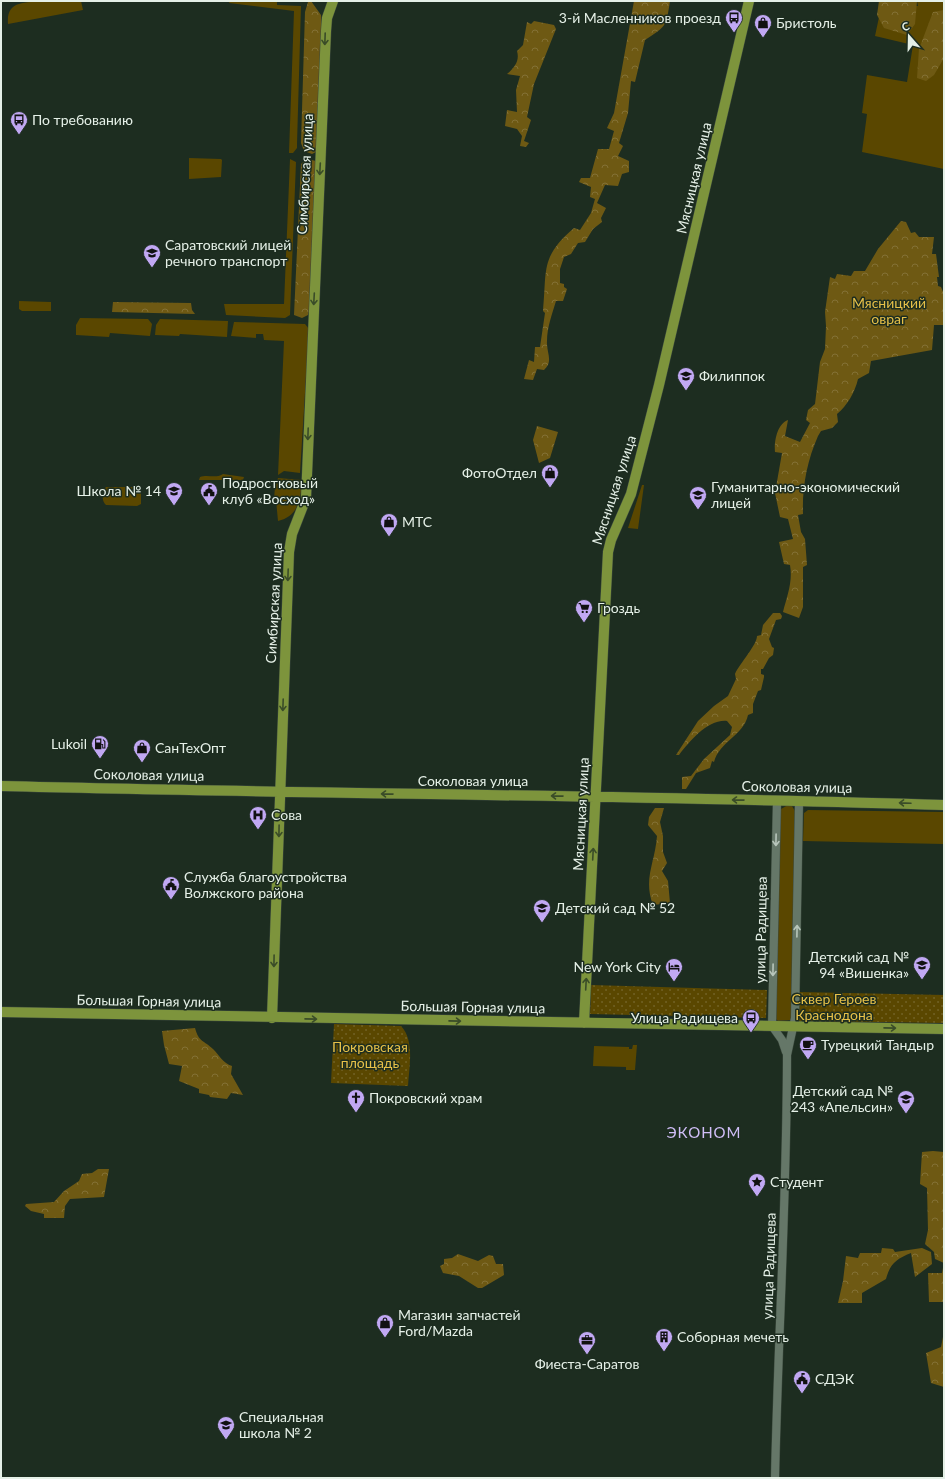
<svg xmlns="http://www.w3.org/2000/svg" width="945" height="1479" viewBox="0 0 945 1479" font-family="Lato,sans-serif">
<defs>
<pattern id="forest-crowns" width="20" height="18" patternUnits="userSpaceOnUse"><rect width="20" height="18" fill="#6e5913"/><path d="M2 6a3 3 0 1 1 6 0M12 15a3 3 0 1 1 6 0" fill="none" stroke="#837135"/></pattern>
<pattern id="park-dots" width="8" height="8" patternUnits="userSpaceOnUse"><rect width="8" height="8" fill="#5a4700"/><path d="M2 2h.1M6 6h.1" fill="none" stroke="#726225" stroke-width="1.8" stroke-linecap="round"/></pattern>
</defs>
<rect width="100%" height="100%" fill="#1d2d20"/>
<path fill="#5a4700" d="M43,1H81L83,10L8,24C6,0 25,3 43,1Z
M230,1H277V5L301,6L297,144V148L293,153H289L294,11L229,3Z
M917,1H944V169L862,152L867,114L862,113L867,75L907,82L913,45L875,36L882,3L918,6Z
M189,158L221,159L222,160L221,177L189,179Z
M290,159L296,162L290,315L285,318L226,315L224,304H284Z
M19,301L51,302V311H22L19,309Z
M80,318L148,319L152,324L150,336L110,333L109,337L76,335V325Z
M160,319L228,321L227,337L180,334L179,336L155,335L156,325Z
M234,322L305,324L309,329L300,473L284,471L278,475L284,341L264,340L263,334H256V338L231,336Z
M223,474L244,477L243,480H199L200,477C208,474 215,479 223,474Z
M278,478L302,480C301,498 299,516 278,521L276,500L274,499L275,487Z
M642,485H644L638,529L628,528Z
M106,487H138L141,491V504L137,506L106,505C101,501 102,491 106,487Z
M788,805L792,806L795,811L791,1020L778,1021L776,1019L780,813L781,809Z
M808,810L944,812V844L803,841L804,813Z
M633,1045H637L635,1070H626V1067L593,1066L594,1046L629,1047V1049H632Z"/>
<path fill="url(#forest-crowns)" d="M311,1L321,15L322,31L316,152L312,154L304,151L301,143L305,12L308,2Z
M634,1H670C666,26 667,26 645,40L635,82L631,81L628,113L619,143L623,146L618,156L629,161V172L622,174L618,186L605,185L597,203L606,208L601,218L602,222L593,229L585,242L578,243L571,254L564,257L560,269V283L564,284V287L567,289L563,301H556C552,314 547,328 547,341C546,352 554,361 544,370L537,369L533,380L524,379L529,360L534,362L535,347H540L545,313L543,311C547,270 540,257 574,228L580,230L591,213L595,199L590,197L591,187L579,182L581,178H590L598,149H609L614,131L607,128L614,113Z
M879,1H917L915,24L907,35L884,28L877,15Z
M944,10V58L934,75L926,81L917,78L919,49L933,12Z
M534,21L554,25L556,29L534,84L527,117L531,120L524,141L529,143L526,147L520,146L522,136L517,129L505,126L507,110L517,112L516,90L520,76L507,74C514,68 520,61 517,51L523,45L527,22L531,24Z
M307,159L316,161L309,312L308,315L302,318L294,315L301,164Z
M901,221L906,222L911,233L915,232L919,237H934L932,254H936L939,277H937L938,286L941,287L944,294V325H934L932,350L871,361L869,373L858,379C855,392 847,406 837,414L838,422L832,428L821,431L818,436C807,461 802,487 803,514L798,515L801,532L805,539L807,565L803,567V607L799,618L783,612C787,596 793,582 790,565L784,564L779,542L793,539L788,519L780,517L775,493L782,453L775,452C774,442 777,424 788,420L785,436L800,442L810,423L806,420L808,410L815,404L820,362L825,349L826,326L825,312L830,277L835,279L837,274L851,276L854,271H865L878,249Z
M113,302L191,303L192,310L195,314L112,312Z
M537,426L558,432L550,458L539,463L533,440Z
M773,613H780L782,616L781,619L776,620L769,639L772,647L774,648L773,655L769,658L763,669H761V674L764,675V677L761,690L758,691L753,704V713L748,715C744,735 719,742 714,762L712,761L710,768L696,773L686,789H682V777L691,776L704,759L730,735L732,727L727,721C708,719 690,741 679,755H676L698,721L714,706L728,696L736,679L735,674C740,663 757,645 757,636L761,635L763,625Z
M655,808H664L660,822L663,836V852L667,863L662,871L668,881L670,903L653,905C643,879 655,863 657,836L648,825L649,817Z
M195,1028C199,1043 204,1040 213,1049C219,1055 223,1063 232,1066L231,1074L243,1095L231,1093L227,1099L210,1097L209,1095L199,1093V1089L179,1081L182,1066L169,1064L164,1045L162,1031Z
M933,1151L944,1152V1302H929L928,1273H942L944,1263L935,1259L934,1252L925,1244L928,1230L927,1188L920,1184L922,1152Z
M98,1169H109L104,1197L70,1199L65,1206L64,1218H44V1214L31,1211L25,1206L26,1204L54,1202L64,1191L79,1181L82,1174L92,1173Z
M882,1248L893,1249L895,1252L922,1248L931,1252L932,1264L915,1277L911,1253C896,1259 890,1264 886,1279L862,1293V1303H838L843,1281L846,1256L858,1258L860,1253H881Z
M458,1254L478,1261L489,1255L493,1256L496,1264H503L504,1275L482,1288H478L459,1276L443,1273L440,1266L444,1264V1259L452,1258Z
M944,1332V1387L931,1383L926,1353L941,1347Z"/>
<path fill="url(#park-dots)" d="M591,985L767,990L766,1018L590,1014Z
M798,992L944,995V1023L798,1021Z
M334,1024L401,1026C415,1041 409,1067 408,1086L331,1083Z"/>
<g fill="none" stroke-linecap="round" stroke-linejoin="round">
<defs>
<path id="tertiary" d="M777,801L772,1026L782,1040L786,1052
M775,1478C778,1337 787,1196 787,1055L795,1018L799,802"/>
<path id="primary" d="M1,786C315,794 630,795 944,805
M1,1012L944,1029
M272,1018L289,552L292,534L306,498L326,31L327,18L333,1
M584,1023L608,552L611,540L631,494L659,385L749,1"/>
</defs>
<use href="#tertiary" stroke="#3c4a3e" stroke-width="9"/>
<use href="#primary" stroke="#3c4a3e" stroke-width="11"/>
<use href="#tertiary" stroke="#657768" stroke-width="8"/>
<use href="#primary" stroke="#7d943c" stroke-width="10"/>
</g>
<defs><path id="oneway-shaft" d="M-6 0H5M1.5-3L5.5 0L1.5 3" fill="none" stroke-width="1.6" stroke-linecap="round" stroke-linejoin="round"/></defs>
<g stroke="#3a4c28">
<use href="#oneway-shaft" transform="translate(325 39) rotate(92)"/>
<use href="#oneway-shaft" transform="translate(320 169) rotate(93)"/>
<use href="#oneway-shaft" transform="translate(314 299) rotate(93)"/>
<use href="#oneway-shaft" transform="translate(308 434) rotate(92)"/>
<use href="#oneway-shaft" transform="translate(288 575) rotate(92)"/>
<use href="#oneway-shaft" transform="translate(283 705) rotate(92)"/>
<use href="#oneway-shaft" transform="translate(387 794) rotate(-179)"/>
<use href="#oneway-shaft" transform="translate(557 796) rotate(-179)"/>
<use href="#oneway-shaft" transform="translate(738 800) rotate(-179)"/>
<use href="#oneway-shaft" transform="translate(905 803) rotate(-178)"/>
<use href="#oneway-shaft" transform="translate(279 831) rotate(91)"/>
<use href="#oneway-shaft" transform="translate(593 854) rotate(-87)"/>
<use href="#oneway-shaft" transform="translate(274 961) rotate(91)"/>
<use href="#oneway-shaft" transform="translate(586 984) rotate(-87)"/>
<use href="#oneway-shaft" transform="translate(311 1019) rotate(1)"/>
<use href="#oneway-shaft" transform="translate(455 1021) rotate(1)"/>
<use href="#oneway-shaft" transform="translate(890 1028) rotate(1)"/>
</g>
<g stroke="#b8c6bb">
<use href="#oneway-shaft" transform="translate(776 840) rotate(91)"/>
<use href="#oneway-shaft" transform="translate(797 931) rotate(-89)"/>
<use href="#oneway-shaft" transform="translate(773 970) rotate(91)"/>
</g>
<defs>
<symbol id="bus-pin" viewBox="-11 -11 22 30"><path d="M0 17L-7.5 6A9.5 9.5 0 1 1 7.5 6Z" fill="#c1a8f3" stroke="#1d2d20"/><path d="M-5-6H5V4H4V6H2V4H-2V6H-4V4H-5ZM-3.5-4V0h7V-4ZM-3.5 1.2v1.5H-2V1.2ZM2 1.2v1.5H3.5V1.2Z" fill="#111"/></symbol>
<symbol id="shop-pin" viewBox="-11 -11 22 30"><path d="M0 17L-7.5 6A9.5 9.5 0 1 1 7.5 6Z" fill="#c1a8f3" stroke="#1d2d20"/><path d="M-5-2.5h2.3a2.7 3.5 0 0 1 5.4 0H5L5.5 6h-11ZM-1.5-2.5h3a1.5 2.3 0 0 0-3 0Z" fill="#111"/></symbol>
<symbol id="university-pin" viewBox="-11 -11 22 30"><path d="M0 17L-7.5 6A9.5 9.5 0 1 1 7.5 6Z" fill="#c1a8f3" stroke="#1d2d20"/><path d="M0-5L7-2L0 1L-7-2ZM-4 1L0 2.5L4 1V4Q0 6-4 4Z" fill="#111"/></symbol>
<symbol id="school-pin" viewBox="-11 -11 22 30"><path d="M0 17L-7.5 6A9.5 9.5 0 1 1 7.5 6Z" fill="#c1a8f3" stroke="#1d2d20"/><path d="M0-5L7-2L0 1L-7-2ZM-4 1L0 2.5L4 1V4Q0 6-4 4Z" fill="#111"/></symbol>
<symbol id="civic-pin" viewBox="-11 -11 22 30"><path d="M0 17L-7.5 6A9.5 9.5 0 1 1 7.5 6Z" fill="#c1a8f3" stroke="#1d2d20"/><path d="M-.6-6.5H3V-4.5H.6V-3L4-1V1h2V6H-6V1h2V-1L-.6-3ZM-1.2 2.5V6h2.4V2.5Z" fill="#111"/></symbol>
<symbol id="supermarket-pin" viewBox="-11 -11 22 30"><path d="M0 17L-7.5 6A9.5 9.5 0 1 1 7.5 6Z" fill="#c1a8f3" stroke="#1d2d20"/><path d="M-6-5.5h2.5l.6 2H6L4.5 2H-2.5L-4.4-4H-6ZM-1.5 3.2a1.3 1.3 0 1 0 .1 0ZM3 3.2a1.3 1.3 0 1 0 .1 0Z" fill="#111"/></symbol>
<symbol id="fuel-pin" viewBox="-11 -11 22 30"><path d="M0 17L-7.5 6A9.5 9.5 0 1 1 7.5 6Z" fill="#c1a8f3" stroke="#1d2d20"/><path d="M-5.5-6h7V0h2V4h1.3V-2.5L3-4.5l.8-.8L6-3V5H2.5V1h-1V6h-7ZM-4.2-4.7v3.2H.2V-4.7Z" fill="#111"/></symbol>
<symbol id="hospital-pin" viewBox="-11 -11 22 30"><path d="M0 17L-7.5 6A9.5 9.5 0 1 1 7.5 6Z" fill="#c1a8f3" stroke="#1d2d20"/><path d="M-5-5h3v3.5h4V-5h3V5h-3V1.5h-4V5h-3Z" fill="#111"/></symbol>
<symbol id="hotel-pin" viewBox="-11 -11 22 30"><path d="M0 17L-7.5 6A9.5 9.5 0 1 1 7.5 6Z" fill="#c1a8f3" stroke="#1d2d20"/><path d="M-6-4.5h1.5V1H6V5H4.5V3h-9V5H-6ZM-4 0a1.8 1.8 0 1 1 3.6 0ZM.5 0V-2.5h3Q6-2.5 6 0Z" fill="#111"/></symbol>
<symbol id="cafe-pin" viewBox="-11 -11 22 30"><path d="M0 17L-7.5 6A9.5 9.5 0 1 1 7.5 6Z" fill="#c1a8f3" stroke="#1d2d20"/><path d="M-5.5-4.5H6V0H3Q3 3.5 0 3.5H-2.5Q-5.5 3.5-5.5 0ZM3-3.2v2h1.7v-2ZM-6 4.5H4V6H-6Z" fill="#111"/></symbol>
<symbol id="church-pin" viewBox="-11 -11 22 30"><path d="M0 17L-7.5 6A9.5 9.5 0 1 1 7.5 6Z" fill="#c1a8f3" stroke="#1d2d20"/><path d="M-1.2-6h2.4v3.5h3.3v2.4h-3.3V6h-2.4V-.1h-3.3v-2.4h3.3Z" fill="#111"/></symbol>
<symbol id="sight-pin" viewBox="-11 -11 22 30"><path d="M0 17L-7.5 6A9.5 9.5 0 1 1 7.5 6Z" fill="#c1a8f3" stroke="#1d2d20"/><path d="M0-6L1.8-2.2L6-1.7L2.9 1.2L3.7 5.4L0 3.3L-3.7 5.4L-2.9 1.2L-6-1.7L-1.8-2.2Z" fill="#111"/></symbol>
<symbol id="building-pin" viewBox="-11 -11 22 30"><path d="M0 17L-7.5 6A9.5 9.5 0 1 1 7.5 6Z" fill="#c1a8f3" stroke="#1d2d20"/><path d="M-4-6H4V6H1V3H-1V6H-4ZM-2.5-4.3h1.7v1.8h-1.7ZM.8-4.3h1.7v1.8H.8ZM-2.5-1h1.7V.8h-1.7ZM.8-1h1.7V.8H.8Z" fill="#111"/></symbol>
<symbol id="office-pin" viewBox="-11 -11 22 30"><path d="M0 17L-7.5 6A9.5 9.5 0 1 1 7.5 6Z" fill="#c1a8f3" stroke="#1d2d20"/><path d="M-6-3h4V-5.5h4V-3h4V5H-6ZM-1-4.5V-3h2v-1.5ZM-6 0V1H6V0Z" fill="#111"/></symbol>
</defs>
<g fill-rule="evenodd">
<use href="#bus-pin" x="724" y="8" width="20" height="27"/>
<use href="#shop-pin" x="753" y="13" width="20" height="27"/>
<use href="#bus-pin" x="9" y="110" width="20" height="27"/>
<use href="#university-pin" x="142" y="243" width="20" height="27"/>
<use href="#school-pin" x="676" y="366" width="20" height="27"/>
<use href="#shop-pin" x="540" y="463" width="20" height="27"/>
<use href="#school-pin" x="164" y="481" width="20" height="27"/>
<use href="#civic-pin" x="199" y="481" width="20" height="27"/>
<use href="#school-pin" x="688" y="485" width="20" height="27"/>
<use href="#shop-pin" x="379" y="512" width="20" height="27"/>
<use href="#supermarket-pin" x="574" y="598" width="20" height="27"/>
<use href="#fuel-pin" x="90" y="734" width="20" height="27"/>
<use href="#shop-pin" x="132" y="738" width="20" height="27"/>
<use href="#hospital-pin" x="248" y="805" width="20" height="27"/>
<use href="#civic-pin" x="161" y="875" width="20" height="27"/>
<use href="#school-pin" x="532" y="898" width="20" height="27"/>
<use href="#school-pin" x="912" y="955" width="20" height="27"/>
<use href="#hotel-pin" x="664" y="957" width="20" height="27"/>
<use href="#bus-pin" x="741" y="1008" width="20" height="27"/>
<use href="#cafe-pin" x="798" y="1035" width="20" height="27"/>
<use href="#church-pin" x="346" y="1088" width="20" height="27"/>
<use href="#school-pin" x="896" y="1089" width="20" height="27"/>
<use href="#sight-pin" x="747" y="1172" width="20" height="27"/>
<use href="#shop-pin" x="375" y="1313" width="20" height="27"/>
<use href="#building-pin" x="654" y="1327" width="20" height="27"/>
<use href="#office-pin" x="577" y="1330" width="20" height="27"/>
<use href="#civic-pin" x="792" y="1369" width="20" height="27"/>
<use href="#school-pin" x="216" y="1415" width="20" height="27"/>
</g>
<g text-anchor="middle" stroke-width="3" stroke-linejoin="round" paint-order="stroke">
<g font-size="14" fill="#e5f0e7" stroke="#1d2d20" text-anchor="start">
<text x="721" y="23" text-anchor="end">3-й Масленников проезд</text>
<text x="776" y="28">Бристоль</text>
<text x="32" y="125">По требованию</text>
<text x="165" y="250">Саратовский лицей<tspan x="165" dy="16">речного транспорт</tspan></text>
<text x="699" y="381">Филиппок</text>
<text x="537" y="478" text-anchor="end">ФотоОтдел</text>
<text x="222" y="488">Подростковый<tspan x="222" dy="16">клуб «Восход»</tspan></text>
<text x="711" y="492">Гуманитарно-экономический<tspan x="711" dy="16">лицей</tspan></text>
<text x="161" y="496" text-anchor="end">Школа № 14</text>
<text x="402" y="527">МТС</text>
<text x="597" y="613">Гроздь</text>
<text x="87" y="749" text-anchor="end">Lukoil</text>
<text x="155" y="753">СанТехОпт</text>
<text x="271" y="820">Сова</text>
<text x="184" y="882">Служба благоустройства<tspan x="184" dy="16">Волжского района</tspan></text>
<text x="555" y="913">Детский сад № 52</text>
<text x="909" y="962" text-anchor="end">Детский сад №<tspan x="909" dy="16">94 «Вишенка»</tspan></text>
<text x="661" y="972" text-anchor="end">New York City</text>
<text x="738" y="1023" text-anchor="end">Улица Радищева</text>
<text x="821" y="1050">Турецкий Тандыр</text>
<text x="893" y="1096" text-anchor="end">Детский сад №<tspan x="893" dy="16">243 «Апельсин»</tspan></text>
<text x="369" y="1103">Покровский храм</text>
<text x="770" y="1187">Студент</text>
<text x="398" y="1320">Магазин запчастей<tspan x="398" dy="16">Ford/Mazda</tspan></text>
<text x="677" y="1342">Соборная мечеть</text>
<text x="587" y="1369" text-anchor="middle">Фиеста-Саратов</text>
<text x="815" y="1384">СДЭК</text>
<text x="239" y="1422">Специальная<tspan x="239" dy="16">школа № 2</tspan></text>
</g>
<g font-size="14" fill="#e5f0e7" stroke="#1d2d20">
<text transform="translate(305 174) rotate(-87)" y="5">Симбирская улица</text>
<text transform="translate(694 178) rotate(-77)" y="5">Мясницкая улица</text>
<text transform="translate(614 490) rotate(-72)" y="5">Мясницкая улица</text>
<text transform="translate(274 603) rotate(-87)" y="5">Симбирская улица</text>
<text transform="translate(149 775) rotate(1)" y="5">Соколовая улица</text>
<text x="473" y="786">Соколовая улица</text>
<text transform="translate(797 787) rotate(1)" y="5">Соколовая улица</text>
<text transform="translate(581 814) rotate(-87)" y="5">Мясницкая улица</text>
<text transform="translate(761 930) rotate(-89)" y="5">улица Радищева</text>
<text transform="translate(149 1001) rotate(1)" y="5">Большая Горная улица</text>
<text transform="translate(473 1007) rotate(1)" y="5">Большая Горная улица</text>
<text transform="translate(769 1266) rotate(-88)" y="5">улица Радищева</text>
</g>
<g font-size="14" fill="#e6c048" stroke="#1d2d20">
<text x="889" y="308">Мясницкий<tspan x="889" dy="16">овраг</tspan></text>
<text x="834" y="1004">Сквер Героев<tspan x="834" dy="16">Краснодона</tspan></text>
<text x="370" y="1052">Покровская<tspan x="370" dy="16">площадь</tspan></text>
</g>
<g font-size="15" letter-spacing="1" fill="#d0bef7" stroke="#1d2d20">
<text x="704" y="1138">ЭКОНОМ</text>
</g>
</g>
<rect width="945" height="1479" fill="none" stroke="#e5f0e7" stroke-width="4"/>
<g transform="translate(909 36) rotate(340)" stroke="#1d2d20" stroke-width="3" paint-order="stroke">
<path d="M0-3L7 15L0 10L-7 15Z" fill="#e5f0e7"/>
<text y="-6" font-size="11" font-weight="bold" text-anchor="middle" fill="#e5f0e7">С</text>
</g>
</svg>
